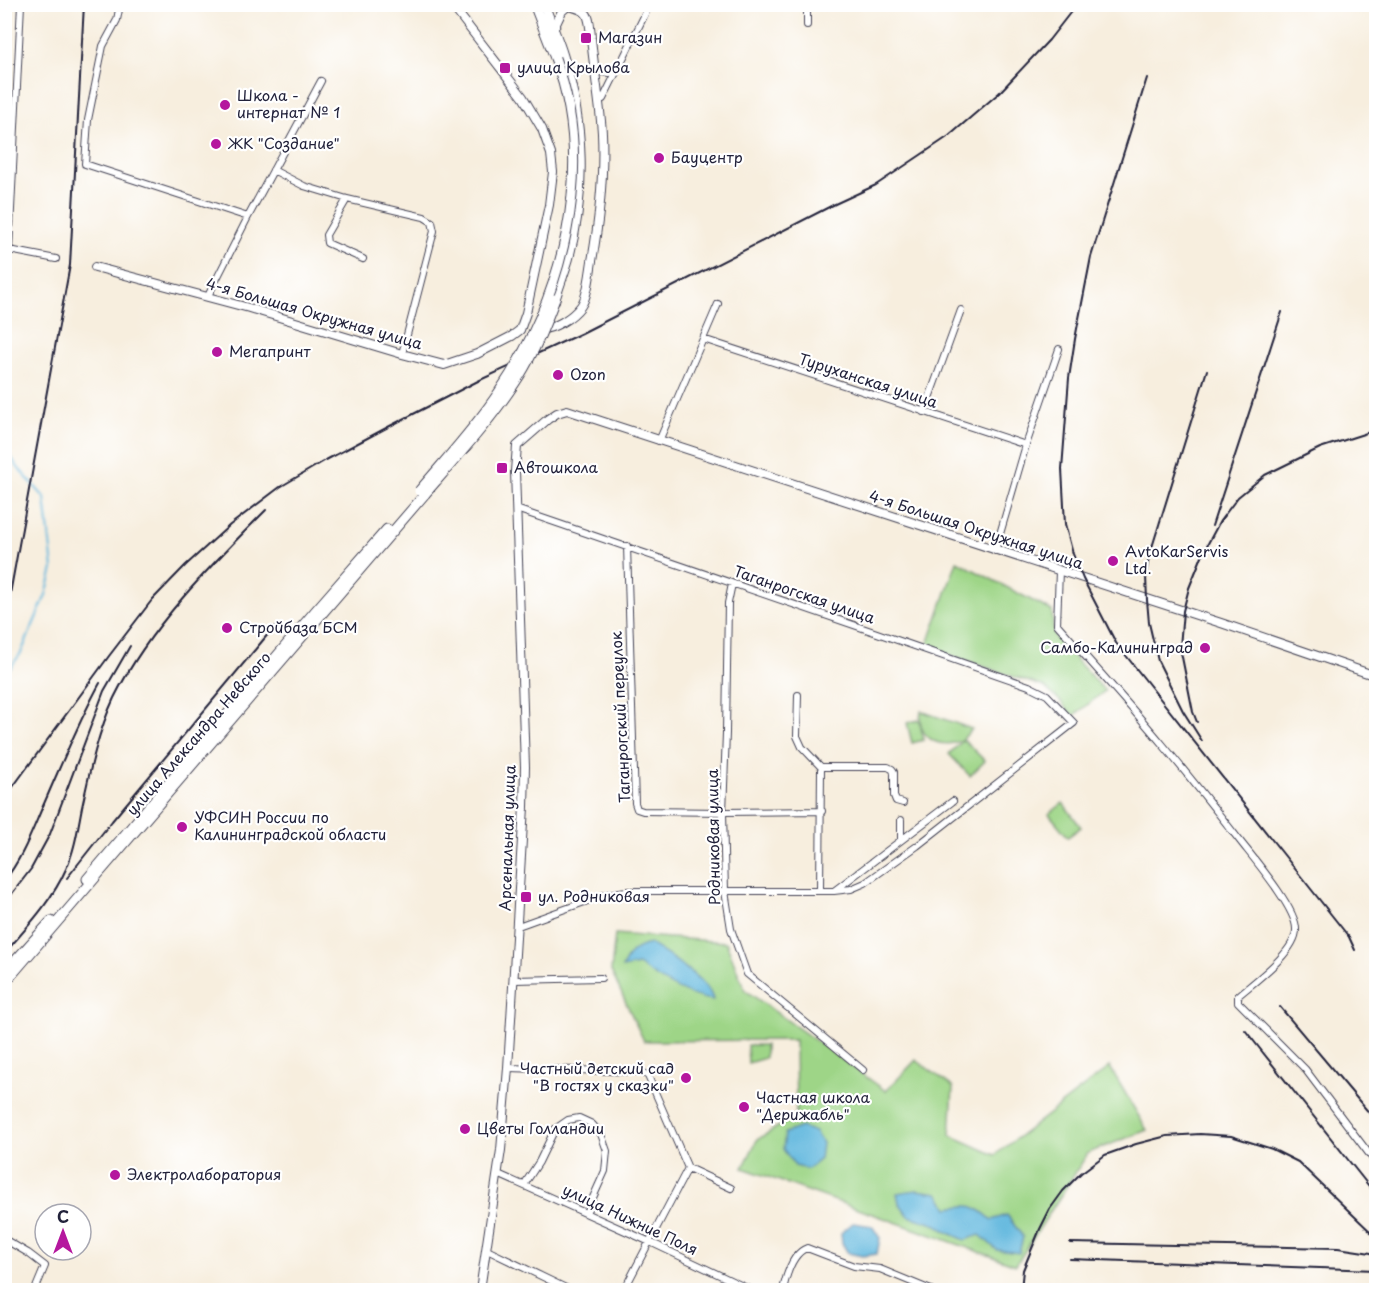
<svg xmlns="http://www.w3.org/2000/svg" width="1381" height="1295" viewBox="0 0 1381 1295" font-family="'Playpen Sans',sans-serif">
<rect width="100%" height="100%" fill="#fff"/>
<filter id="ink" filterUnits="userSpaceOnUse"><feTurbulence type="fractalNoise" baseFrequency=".0167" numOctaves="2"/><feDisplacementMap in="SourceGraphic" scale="12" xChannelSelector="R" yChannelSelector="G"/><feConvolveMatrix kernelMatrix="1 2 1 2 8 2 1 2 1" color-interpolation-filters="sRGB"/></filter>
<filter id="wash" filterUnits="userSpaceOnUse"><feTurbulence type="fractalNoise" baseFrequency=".008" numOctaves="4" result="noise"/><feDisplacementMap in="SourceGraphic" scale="24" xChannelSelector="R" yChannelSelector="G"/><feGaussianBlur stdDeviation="1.35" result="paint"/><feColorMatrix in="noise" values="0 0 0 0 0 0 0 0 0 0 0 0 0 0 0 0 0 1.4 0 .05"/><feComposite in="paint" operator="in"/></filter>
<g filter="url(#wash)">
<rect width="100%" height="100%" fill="#f7eede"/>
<path fill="#9ed587" stroke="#607c61" stroke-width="1.5" d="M957,561L1052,611L1054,636L1105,691L1073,716L1060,701L1044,687L927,647Z
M921,711L972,729L963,739L985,761L970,776L949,754L963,740C940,750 916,739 921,711Z
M919,720L924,740L912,743L907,723Z
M1063,803L1081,827L1068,837L1049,814Z
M615,934L726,942L745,990L886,1091L916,1060L953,1087L950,1135L995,1155L1110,1067L1147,1130L1088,1153L1016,1265L743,1168L757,1140L796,1115L795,1040L644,1041L611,971Z
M747,1045H765V1058L748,1063Z"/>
<path fill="#62b8de" stroke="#426d8c" stroke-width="1.5" d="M650,944C666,954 710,981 713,1000C686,997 659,980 638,965L622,968C629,953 633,948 650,944Z
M801,1127L815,1132L822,1143L820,1159L808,1169L795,1166L783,1149L785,1133Z
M917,1190L938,1193L948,1208C971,1204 974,1204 992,1220L1007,1215L1023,1237L1019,1253L997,1250L980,1235L965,1240L947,1232L937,1225L909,1216L899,1203L897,1193Z
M853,1223L872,1226L880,1238L877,1254L862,1256L848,1253L842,1243L841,1233Z"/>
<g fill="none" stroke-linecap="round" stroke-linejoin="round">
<path stroke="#62b8de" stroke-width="2" d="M4,671L10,668L21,653L46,595L53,569L45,498L19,469L6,450"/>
</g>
</g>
<g filter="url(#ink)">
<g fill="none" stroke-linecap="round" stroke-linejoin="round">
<defs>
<path id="street" d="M120,4L117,20L103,46L88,120L85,164L248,217
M807,4V25
M594,65L600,72L610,73L616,71
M598,100L603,99L650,4
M273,170L304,186L347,199L424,217L432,222L434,231L402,354
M347,199L326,235L327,243L363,259
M4,249L56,259
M9,250L21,4
M208,296L248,217L321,81
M703,339L1026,445L995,551
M924,412L961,310
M659,441L718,304
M1026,445L1059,349
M516,509L877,633L1029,686L1047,695L1074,723L917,846L865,883L851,889L834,891
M627,546L635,803L637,809L643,811L723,812L822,811
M1059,571L1057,624C1092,664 1129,704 1163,745C1189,776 1215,809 1240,841C1254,859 1296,908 1296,929C1297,951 1254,982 1238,996V1002L1305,1069L1376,1163
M732,584L728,603L726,733L723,812L725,891L731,929L747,974L863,1070
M798,695L797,736L802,747L821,767
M901,840V820
M820,891H834L953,801
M518,926L604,895L626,891H820L821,767H888L892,769L894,772V796L896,801L903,803
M514,980L601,978
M508,1068L642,1072L648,1076L688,1168L731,1188
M498,1174L650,1242L751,1290
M524,1185L539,1162L555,1129L568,1120L579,1118L592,1124L601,1134L607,1151L605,1171L586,1213
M4,1239L28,1253L45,1266L35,1290
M487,1250L570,1290
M624,1290L688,1168
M783,1290C786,1276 792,1253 807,1248L854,1266L880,1269L931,1290"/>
<path id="secondary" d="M553,30L562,11L568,6
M95,267L249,308L402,354L444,365L477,354L512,336L520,330L526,313L549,205L553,172L551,154L542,129L523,97L451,4
M538,330C554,329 572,318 581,306C588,296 590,273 592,261C599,221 604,175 602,133C600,102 594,70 591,38C589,9 588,11 561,4
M480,1290L501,1150L508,1068L524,807L525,767L515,471L517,446L548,419L557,413L567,410L1221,623L1376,676"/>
<path id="primary" d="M534,4L555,58
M544,4C550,22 558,39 563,56C584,122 586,193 568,260C564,273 559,286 555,299
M87,879L316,610L387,529
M4,973L51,921
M4,984L425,494"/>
</defs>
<use href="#street" stroke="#424153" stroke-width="8"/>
<use href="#secondary" stroke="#424153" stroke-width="10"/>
<use href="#primary" stroke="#424153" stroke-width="11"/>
<use href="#street" stroke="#fff" stroke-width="6"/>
<use href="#secondary" stroke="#fff" stroke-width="8"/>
<use href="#primary" stroke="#fff" stroke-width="9"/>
<path stroke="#22223b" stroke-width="2" d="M1147,78L1091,257L1075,339L1069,378L1062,469L1065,524L1073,554L1083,579L1116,643L1349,937L1355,950
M1212,526L1282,312
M4,627L70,265L84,4
M1197,722L1193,712L1180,647L1183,611L1189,588L1204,551L1220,521L1238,497L1265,475L1320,448L1376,430
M1202,741L1183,711L1158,661L1149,623L1147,600L1146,576L1149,557L1207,370
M4,799L109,656L152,600L186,565L230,525L280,487L326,460L390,426L478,381L582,333L835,204L876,185L949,136L999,93L1049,40L1077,4
M67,878L112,821L274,627
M4,881C22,859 32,831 43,806C61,765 78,723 100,683
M4,904L31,869L50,834L104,691L130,646
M4,954C27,927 52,901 66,869C75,850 78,827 82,807C90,770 98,732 114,698C149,627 211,565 266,510
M1280,1007L1376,1121
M1245,1030L1376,1195
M1070,1243L1338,1248L1371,1253L1376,1256
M1070,1259L1376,1270
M1021,1290L1023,1270L1040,1229L1050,1209L1063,1191L1081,1173L1105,1155L1136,1144L1167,1136L1200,1134L1231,1136L1272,1149L1298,1162L1376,1237"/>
<defs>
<path id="primary-bridge" d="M419,491C446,459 476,427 499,392C563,297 597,169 555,58
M425,494C458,456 493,418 520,375C535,351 545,325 555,299"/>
</defs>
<use href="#primary-bridge" stroke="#424153" stroke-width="11" stroke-linecap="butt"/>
<use href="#primary-bridge" stroke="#fff" stroke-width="9"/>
</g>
</g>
<g fill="#b5179e" stroke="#fff" stroke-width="2">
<rect x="580" y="32" width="12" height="12" rx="3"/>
<rect x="499" y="62" width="12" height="12" rx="3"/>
<circle cx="225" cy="105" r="6"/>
<circle cx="216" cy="144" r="6"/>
<circle cx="659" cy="158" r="6"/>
<circle cx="217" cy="352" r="6"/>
<circle cx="558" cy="375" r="6"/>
<rect x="496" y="462" width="12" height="12" rx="3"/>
<circle cx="1113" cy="561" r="6"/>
<circle cx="227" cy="628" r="6"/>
<circle cx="1205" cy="648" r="6"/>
<circle cx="182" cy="827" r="6"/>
<rect x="520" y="891" width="12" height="12" rx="3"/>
<circle cx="686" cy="1078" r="6"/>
<circle cx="744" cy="1107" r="6"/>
<circle cx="465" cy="1129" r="6"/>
<circle cx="115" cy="1175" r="6"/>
</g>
<g text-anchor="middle" stroke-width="4.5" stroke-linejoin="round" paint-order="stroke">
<g font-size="15" fill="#22223b" stroke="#fff" text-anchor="start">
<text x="598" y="43">Магазин</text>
<text x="517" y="73">улица Крылова</text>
<text x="237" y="101">Школа -<tspan x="237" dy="17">интернат № 1</tspan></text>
<text x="228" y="149">ЖК "Создание"</text>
<text x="671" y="163">Бауцентр</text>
<text x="229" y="357">Мегапринт</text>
<text x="570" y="380">Ozon</text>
<text x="514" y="473">Автошкола</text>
<text x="1125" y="557">AvtoKarServis<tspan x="1125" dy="17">Ltd.</tspan></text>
<text x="239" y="633">Стройбаза БСМ</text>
<text x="1193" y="653" text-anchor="end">Самбо-Калининград</text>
<text x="194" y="823">УФСИН России по<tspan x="194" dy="17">Калининградской области</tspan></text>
<text x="538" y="902">ул. Родниковая</text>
<text x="674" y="1074" text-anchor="end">Частный детский сад<tspan x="674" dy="17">"В гостях у сказки"</tspan></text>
<text x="756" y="1103">Частная школа<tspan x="756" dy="17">"Дерижабль"</tspan></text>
<text x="477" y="1134">Цветы Голландии</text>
<text x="127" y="1180">Электролаборатория</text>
</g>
<g font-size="15" fill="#22223b" stroke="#fff">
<text transform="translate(314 314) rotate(16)" y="5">4-я Большая Окружная улица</text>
<text transform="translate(868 381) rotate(18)" y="5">Туруханская улица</text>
<text transform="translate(976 530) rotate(18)" y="5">4-я Большая Окружная улица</text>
<text transform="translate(804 595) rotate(19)" y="5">Таганрогская улица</text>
<text transform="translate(621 717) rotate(-93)" y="5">Таганрогский переулок</text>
<text transform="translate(199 734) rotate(-49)" y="5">улица Александра Невского</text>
<text transform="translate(714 837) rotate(-91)" y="5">Родниковая улица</text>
<text transform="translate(508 838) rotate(-88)" y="5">Арсенальная улица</text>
<text transform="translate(630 1220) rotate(25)" y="5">улица Нижние Поля</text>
</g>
</g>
<rect width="1381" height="1295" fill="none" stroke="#fff" stroke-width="24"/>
<g transform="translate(63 1232)"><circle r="28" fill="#ffffff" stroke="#a7a7b1" stroke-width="1.5"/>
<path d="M0-4.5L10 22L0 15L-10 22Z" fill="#b5179e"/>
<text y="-9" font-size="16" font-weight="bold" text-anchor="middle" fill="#22223b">С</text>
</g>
</svg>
